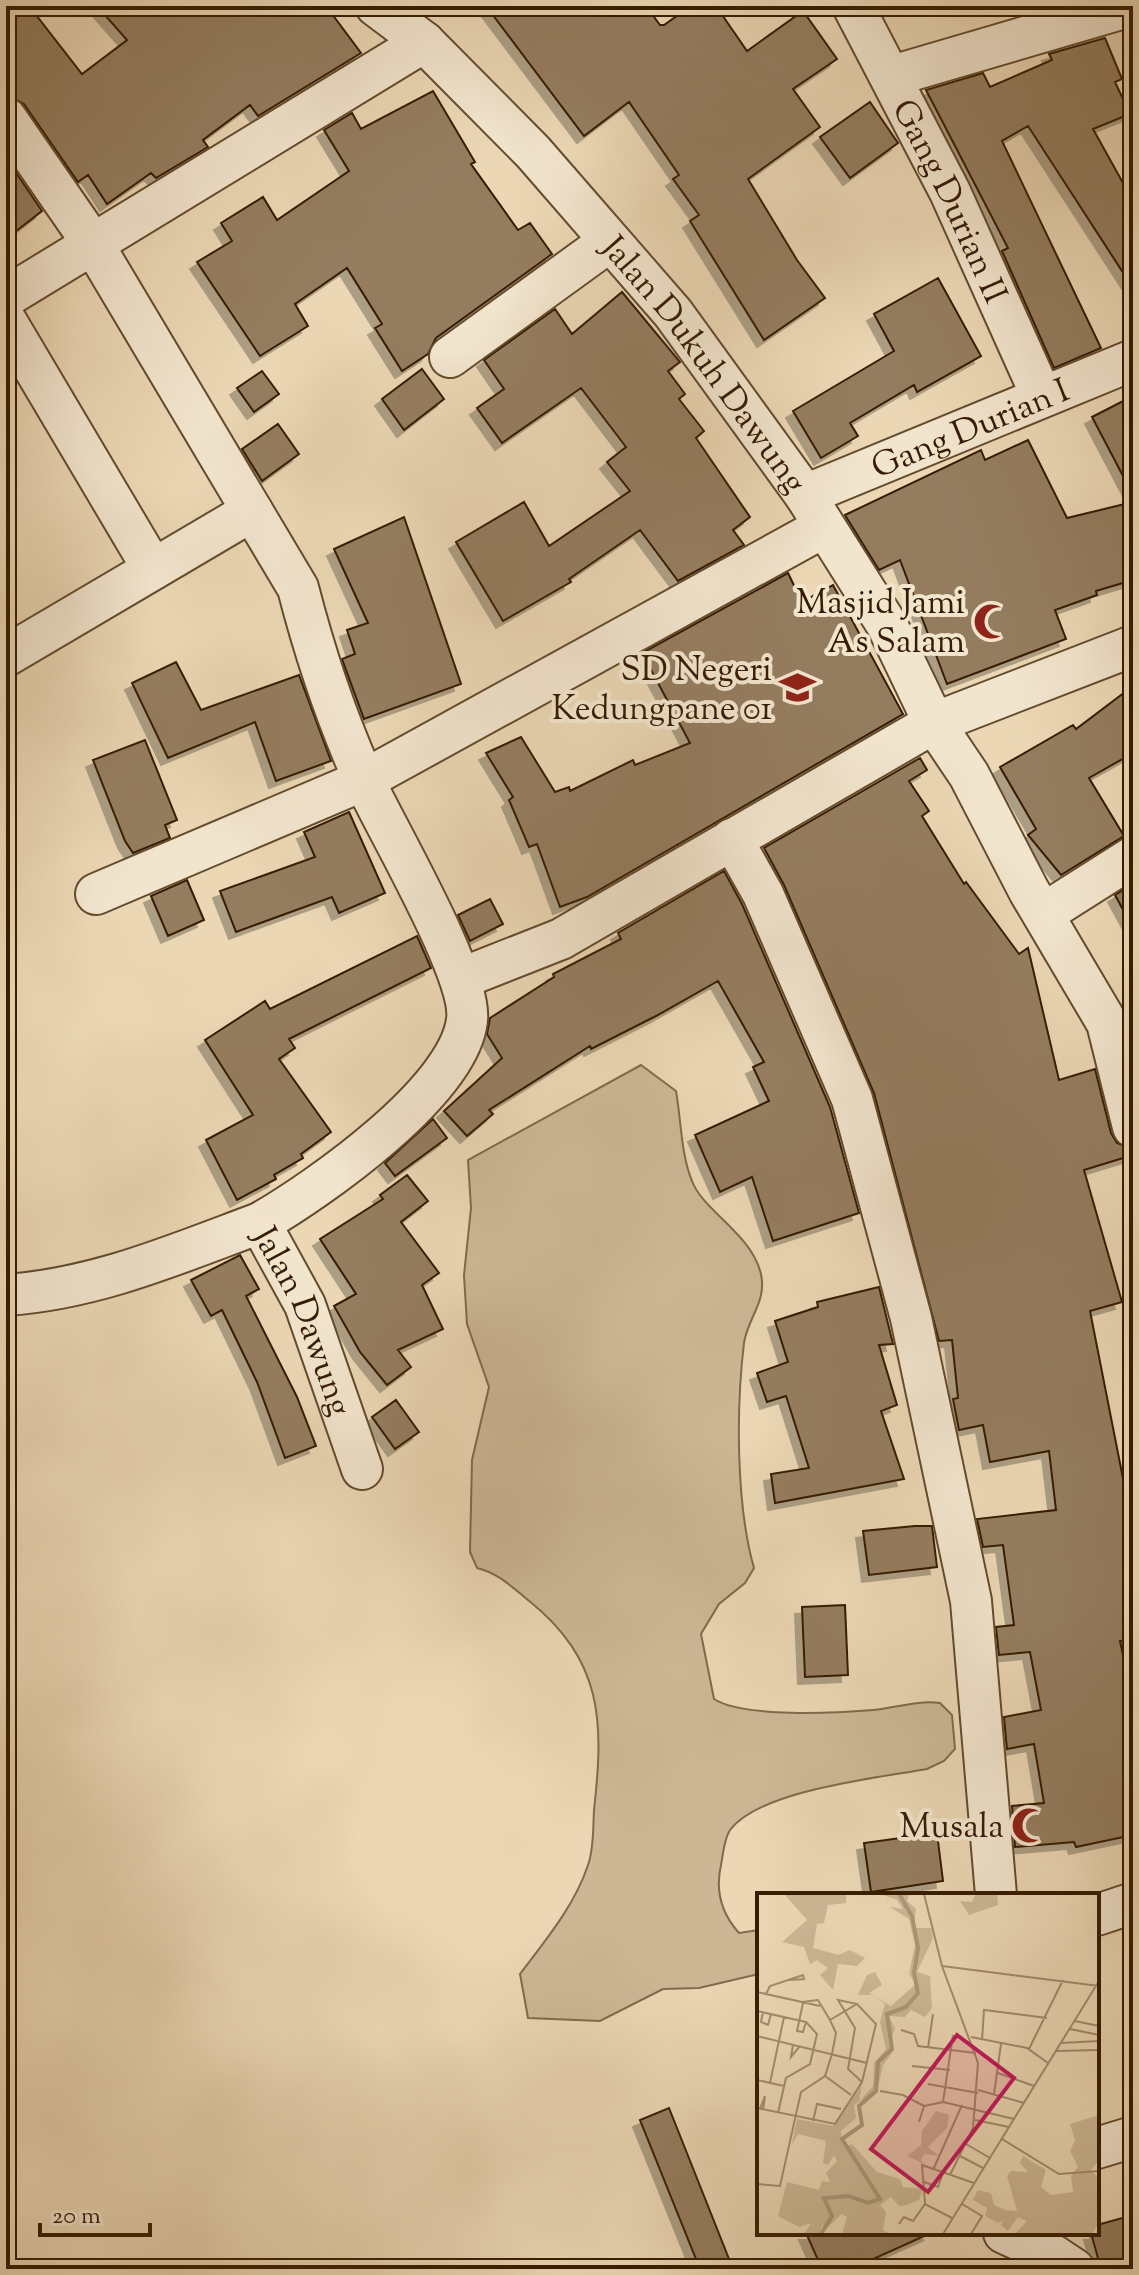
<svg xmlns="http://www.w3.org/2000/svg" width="1139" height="2275" viewBox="0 0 1139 2275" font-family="'Sorts Mill Goudy',serif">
<defs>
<filter id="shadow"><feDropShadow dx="-7" dy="7" stdDeviation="0" flood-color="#0004"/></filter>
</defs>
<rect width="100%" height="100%" fill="#ebd7b4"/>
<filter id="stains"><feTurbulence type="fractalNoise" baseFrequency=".0025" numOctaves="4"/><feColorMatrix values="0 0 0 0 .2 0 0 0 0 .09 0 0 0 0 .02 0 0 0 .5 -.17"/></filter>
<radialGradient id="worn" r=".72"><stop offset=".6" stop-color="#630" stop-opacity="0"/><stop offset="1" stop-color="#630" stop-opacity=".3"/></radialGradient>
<path fill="#ccb795" stroke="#816a4a" stroke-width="2" d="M641,1065L676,1091C681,1119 681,1155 692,1181C703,1211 751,1233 761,1274C767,1302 748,1317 744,1343C736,1409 736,1505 754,1568L745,1583L719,1604L701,1634L714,1699C744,1718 836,1713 873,1710C896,1708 917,1700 940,1703L952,1715L955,1749L944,1761L927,1769C878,1778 760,1790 730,1830C724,1839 723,1855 721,1865C715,1891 721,1913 739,1933L759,1930V1974L699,1988L663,1989L600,2021L528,2018L520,1974C545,1941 575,1905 588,1865C594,1849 593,1827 594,1810C604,1721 603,1660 528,1600C512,1587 498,1573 477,1568L470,1552L472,1460L489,1387L467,1324L464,1275L471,1208L468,1160Z"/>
<path fill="#947d5e" stroke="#361c00" stroke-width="2" filter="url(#shadow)" d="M6,6H29L82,74L127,40L97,6H326L361,53L258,116L250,105L203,140L208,147L156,178L151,173L107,204L88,175L78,182L24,104L6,95Z
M486,6H646L660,25H664L691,6H716L747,51L803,11L837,59L793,89L820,127L748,179L797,260L825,298L764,340L690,221L699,215L673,179L679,175L629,102L584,136Z
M1105,38L1122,79L1115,82L1130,114L1093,129L1133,201V288L1028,126L1002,141L1101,348L1054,368L1002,251L1008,248L926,90L983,73L990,87L1052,60L1049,54Z
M433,91L475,162L471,164L518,230L530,223L552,254L436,338L428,354L402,371L375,328L382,324L347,268L295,304L308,326L260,356L197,262L232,241L221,223L263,197L277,220L349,171L324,130L352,113L361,129Z
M870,102L898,143L850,178L820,137Z
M6,158L42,211L6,239Z
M938,278L981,356L917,392L914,385L850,423L858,436L821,458L793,411L894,351L874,314Z
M622,292L680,362L668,371L685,394L679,399L704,431L696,438L750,517L733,530L744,545L678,581L640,530L569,579L571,582L503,621L456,542L524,502L549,546L630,491L607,462L626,447L581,388L502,443L477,408L504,389L484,360L555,309L572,334Z
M422,369L444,399L404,430L382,399Z
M262,371L279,394L254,412L237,388Z
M1133,396V495L1092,417Z
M278,424L299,454L262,481L242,449Z
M1028,440L1067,518L1133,502V580L1096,591L1097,595L1055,610L1066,639L947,684L900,560L879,570L845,515L981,450L985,460Z
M404,517L461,684L364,719L342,659L355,654L347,630L368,623L334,549Z
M788,573L802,602L833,585L903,714L587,897L560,907L537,844L529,847L509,800L513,797L486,753L521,737L555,792L569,787L570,791L633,760L635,765L690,743L642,653Z
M176,662L201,710L299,675L331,761L276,781L255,722L168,758L132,683Z
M1133,686V753L1089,778L1124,836L1061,875L1028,835L1036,829L1000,767L1073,725L1076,729Z
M145,740L177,820L165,825L170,838L133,853L125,841L93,760Z
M920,758L927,770L909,781L929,811L922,816L964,884L966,882L1019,954L1028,948L1059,1080L1095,1069L1111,1133L1117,1143L1133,1149V1155L1084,1170L1122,1302L1090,1311L1129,1509L1133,1552V1639L1120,1641L1133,1701V1835L1076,1847L1074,1842L1015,1847L1012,1806L1044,1803L1034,1744L1007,1749L1004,1717L1041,1710L1030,1652L999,1655L996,1627L1014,1625L1003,1545L983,1547L977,1519L1056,1510L1049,1451L990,1462L983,1425L959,1430L953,1399L958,1398L952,1340L939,1341L874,1093L784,885L764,848Z
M349,812L385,893L339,913L332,897L236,932L220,891L315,857L304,832Z
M724,871L742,904L830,1107L859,1213L773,1241L752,1177L720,1192L695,1135L769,1101L753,1067L764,1062L718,981L656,1016L591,1049L590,1046L489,1110L493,1114L467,1136L444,1111L502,1058L487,1034L490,1018L554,977L553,974L621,939L618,933Z
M187,880L204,920L168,936L151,896Z
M1133,884V928L1115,895Z
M490,899L503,924L470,941L458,915Z
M417,936L431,968L289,1039L295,1048L279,1059L331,1132L301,1154L303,1158L274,1175L276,1179L237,1200L206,1140L253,1115L205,1040L265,1001L270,1009Z
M433,1119L447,1138L395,1176L385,1163Z
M407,1175L428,1201L401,1222L439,1273L422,1285L443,1329L398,1350L411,1367L387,1385L360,1352L334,1306L356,1294L320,1239L383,1199L380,1195Z
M240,1255L259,1289L246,1296L297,1397L316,1446L285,1458L257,1382L222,1310L211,1316L191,1280Z
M879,1287L893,1344L879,1345L897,1405L881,1411L904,1479L775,1503L771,1474L809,1468L786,1396L767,1402L757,1373L788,1362L775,1321L818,1307L817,1302Z
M396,1400L419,1432L395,1449L372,1417Z
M915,1526H932L937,1567L869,1575L863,1531Z
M845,1605L848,1675L805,1677L802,1607Z
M937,1833L943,1881L871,1892L864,1843Z
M669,2108L733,2269H700L640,2120Z
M1133,2215V2269H1101L1091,2233H1097V2225Z
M806,2233H931L851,2269H822Z"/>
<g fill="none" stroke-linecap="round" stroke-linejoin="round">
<defs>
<g id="minor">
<path id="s1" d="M376,6L424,42L533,152L673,313L805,495L887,625L934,723L969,775L1029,891L1107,1023L1133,1127"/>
<path id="s2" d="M853,6L950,192L1042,397"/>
<path d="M892,76L1131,6"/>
<path id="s3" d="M6,118L93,244L298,588C315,654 337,720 365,782C387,830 473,975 467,1020C459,1091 319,1189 260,1223L305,1305L362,1469"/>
<path d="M6,297L424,42"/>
<path d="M6,321L153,569"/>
<path d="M450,357L610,241"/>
<path id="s4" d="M805,495L1133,360"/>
<path d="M6,656L252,511"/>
<path d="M732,839L763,894L852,1099L911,1318L971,1601L996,1895"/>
<path d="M96,894L364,780L824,527"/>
<path d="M1043,914L1133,857"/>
<path d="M462,978L561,939L934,723L1133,646"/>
<path d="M6,1295C96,1289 176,1254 260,1223"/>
<path d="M1097,1915L1133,1903"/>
<path d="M1097,2148L1133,2137"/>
<path d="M1004,2233L1053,2255L1074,2269"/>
</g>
</defs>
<use href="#minor" stroke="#634b2d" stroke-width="44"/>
<use href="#minor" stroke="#f2e5ce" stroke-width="40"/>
</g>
<defs>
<symbol id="mosque-bare" viewBox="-9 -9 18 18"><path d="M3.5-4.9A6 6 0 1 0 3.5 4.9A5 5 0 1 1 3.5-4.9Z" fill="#8f2418" stroke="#f2e5ce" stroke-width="2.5" paint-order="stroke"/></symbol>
<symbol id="school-bare" viewBox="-9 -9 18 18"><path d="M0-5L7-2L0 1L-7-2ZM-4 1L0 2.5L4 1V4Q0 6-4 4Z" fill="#8f2418" stroke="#f2e5ce" stroke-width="2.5" paint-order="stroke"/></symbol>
</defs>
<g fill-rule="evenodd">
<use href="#mosque-bare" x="966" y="596" width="51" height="51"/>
<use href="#school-bare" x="772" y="662" width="51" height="51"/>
<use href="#mosque-bare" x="1004" y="1800" width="51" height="51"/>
</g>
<g text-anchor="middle" stroke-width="8" stroke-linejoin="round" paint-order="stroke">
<g font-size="34" fill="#361c00" stroke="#f2e5ce">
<text dy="12" stroke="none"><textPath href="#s2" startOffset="218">Gang Durian II</textPath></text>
<text dy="12" stroke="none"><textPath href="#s1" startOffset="488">Jalan Dukuh Dawung</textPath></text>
<text dy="12" stroke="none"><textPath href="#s4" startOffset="178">Gang Durian I</textPath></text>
<text dy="12" stroke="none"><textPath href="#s3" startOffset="1424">Jalan Dawung</textPath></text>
</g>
<g font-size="34" fill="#361c00" stroke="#f2e5ce" text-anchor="end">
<text x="965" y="613">Masjid Jami<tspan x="965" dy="39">As Salam</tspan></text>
<text x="772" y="680">SD Negeri<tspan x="772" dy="39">Kedungpane 01</tspan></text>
<text x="1004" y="1837">Musala</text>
</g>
</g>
<g transform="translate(757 1893)">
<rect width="342" height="342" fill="#ebd7b4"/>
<path d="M27,1H89V10L71,12L67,30L60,31L56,55L81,62L93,57L108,65L100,73L81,71L76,97L63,82L71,75L60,67L53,71L47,54L25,49L50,27ZM123,1H165L152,2L150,8L159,16L157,35H174L176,45L160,79L173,83L175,115L168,124L154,117L148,124L132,123L138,136L133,147L137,157L126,172L120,198L97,212L99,225L84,238L85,250L87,254L95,251L120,279L143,286L146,294L166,296L162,307L150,312L142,313L134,304L123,312L129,319L126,337L133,341H85L90,324L85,321L70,335L65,332L63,341H47L54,330L42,334L21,323L30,289L62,297L65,288L73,289L69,280L80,268L77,262L71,272L66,270L69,248L41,241L35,251L40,226L76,233L105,192L102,209L116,193L117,170L129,156L123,129L128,111L116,102H101L110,82L118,79L125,92L112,100L134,113L159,91L152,81L158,52L152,26L133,14L146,16L140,7ZM219,1H240L241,12L212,22L203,8L215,9ZM179,218L192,222L190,235L171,254L182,263L167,261L164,267L169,272L150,263L164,252L165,238ZM342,222V267L334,277L342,286V329L335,341H258L270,328L261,324L251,338L244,332L247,327L241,330L228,323L230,315L216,307L221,297L234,300L237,312L248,317L260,318L250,283L254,278L271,279L263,270L266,263L289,277L284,294L294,302L316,299L314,283L321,274L313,258L318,247L313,231Z" fill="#ccb795"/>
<path fill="none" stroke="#ad9777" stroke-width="4" d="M64,341L75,323L67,305L92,303L111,310L123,306L85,246L105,232L102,213L119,198L121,169L135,156L130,121L149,114L161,100L157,80L161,55L155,23L142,1"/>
<path fill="none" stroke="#a38c6c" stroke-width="2" d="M167,1L185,73L221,170L216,235L193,282M185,73L342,93M0,99L63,113M9,101L13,93L46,82L47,86L33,87M46,110L40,138L46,139L49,129M100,111L81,107L98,135L91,176L105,189M0,118L49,129L60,141L53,171L29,185L21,220M6,119L4,129L11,132L14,121M318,128L342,133M313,136L342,142M144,137L157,141L161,153L219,160M0,143L110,170M214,144L270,155L291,170M225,147L227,117L290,125M304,150L342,148M36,152L34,164L43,153M171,155L176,121M272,156L306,87M299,158L342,157M155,173L193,177M241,180L277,193M68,183L94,202M0,187L27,193M13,190L27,124M171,191L221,200M221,197L267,210M123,198L146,202L167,213M237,201L244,151M186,209L257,226M186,209L196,142M0,215L78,231L105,189L119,131L100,111L73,127M3,216L8,203L6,217M218,227L252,234M56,228L60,211L84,216M162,229L167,213L186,209M245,246L302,281L342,278M209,251L233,265M203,263L226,275M176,277L205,212M167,289L181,294L186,280M0,291L23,293L44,199L68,183L75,161L79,140L73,127L61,107L45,109M168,311L165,272L217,290M205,311L225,323L214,341M142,331L147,324L156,328L168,311L195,325M186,341L342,88"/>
<path fill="#c2185b" fill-opacity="0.15" stroke="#c2185b" stroke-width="4" d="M200,142L257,185L171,299L114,256Z"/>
<rect width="342" height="342" fill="none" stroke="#361c00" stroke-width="4"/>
</g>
<rect width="1139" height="2275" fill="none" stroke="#ebd7b4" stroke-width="32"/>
<rect x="8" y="8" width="1123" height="2259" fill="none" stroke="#361c00" stroke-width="4"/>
<rect x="16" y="16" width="1107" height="2243" fill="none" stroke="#361c00" stroke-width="2"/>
<path d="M40 2223v12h110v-12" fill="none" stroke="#361c00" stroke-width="4"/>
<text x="52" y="2223" font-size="24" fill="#361c00" stroke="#f2e5ce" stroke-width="6" paint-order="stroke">20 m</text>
<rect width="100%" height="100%" filter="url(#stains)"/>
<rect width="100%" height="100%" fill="url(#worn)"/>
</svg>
